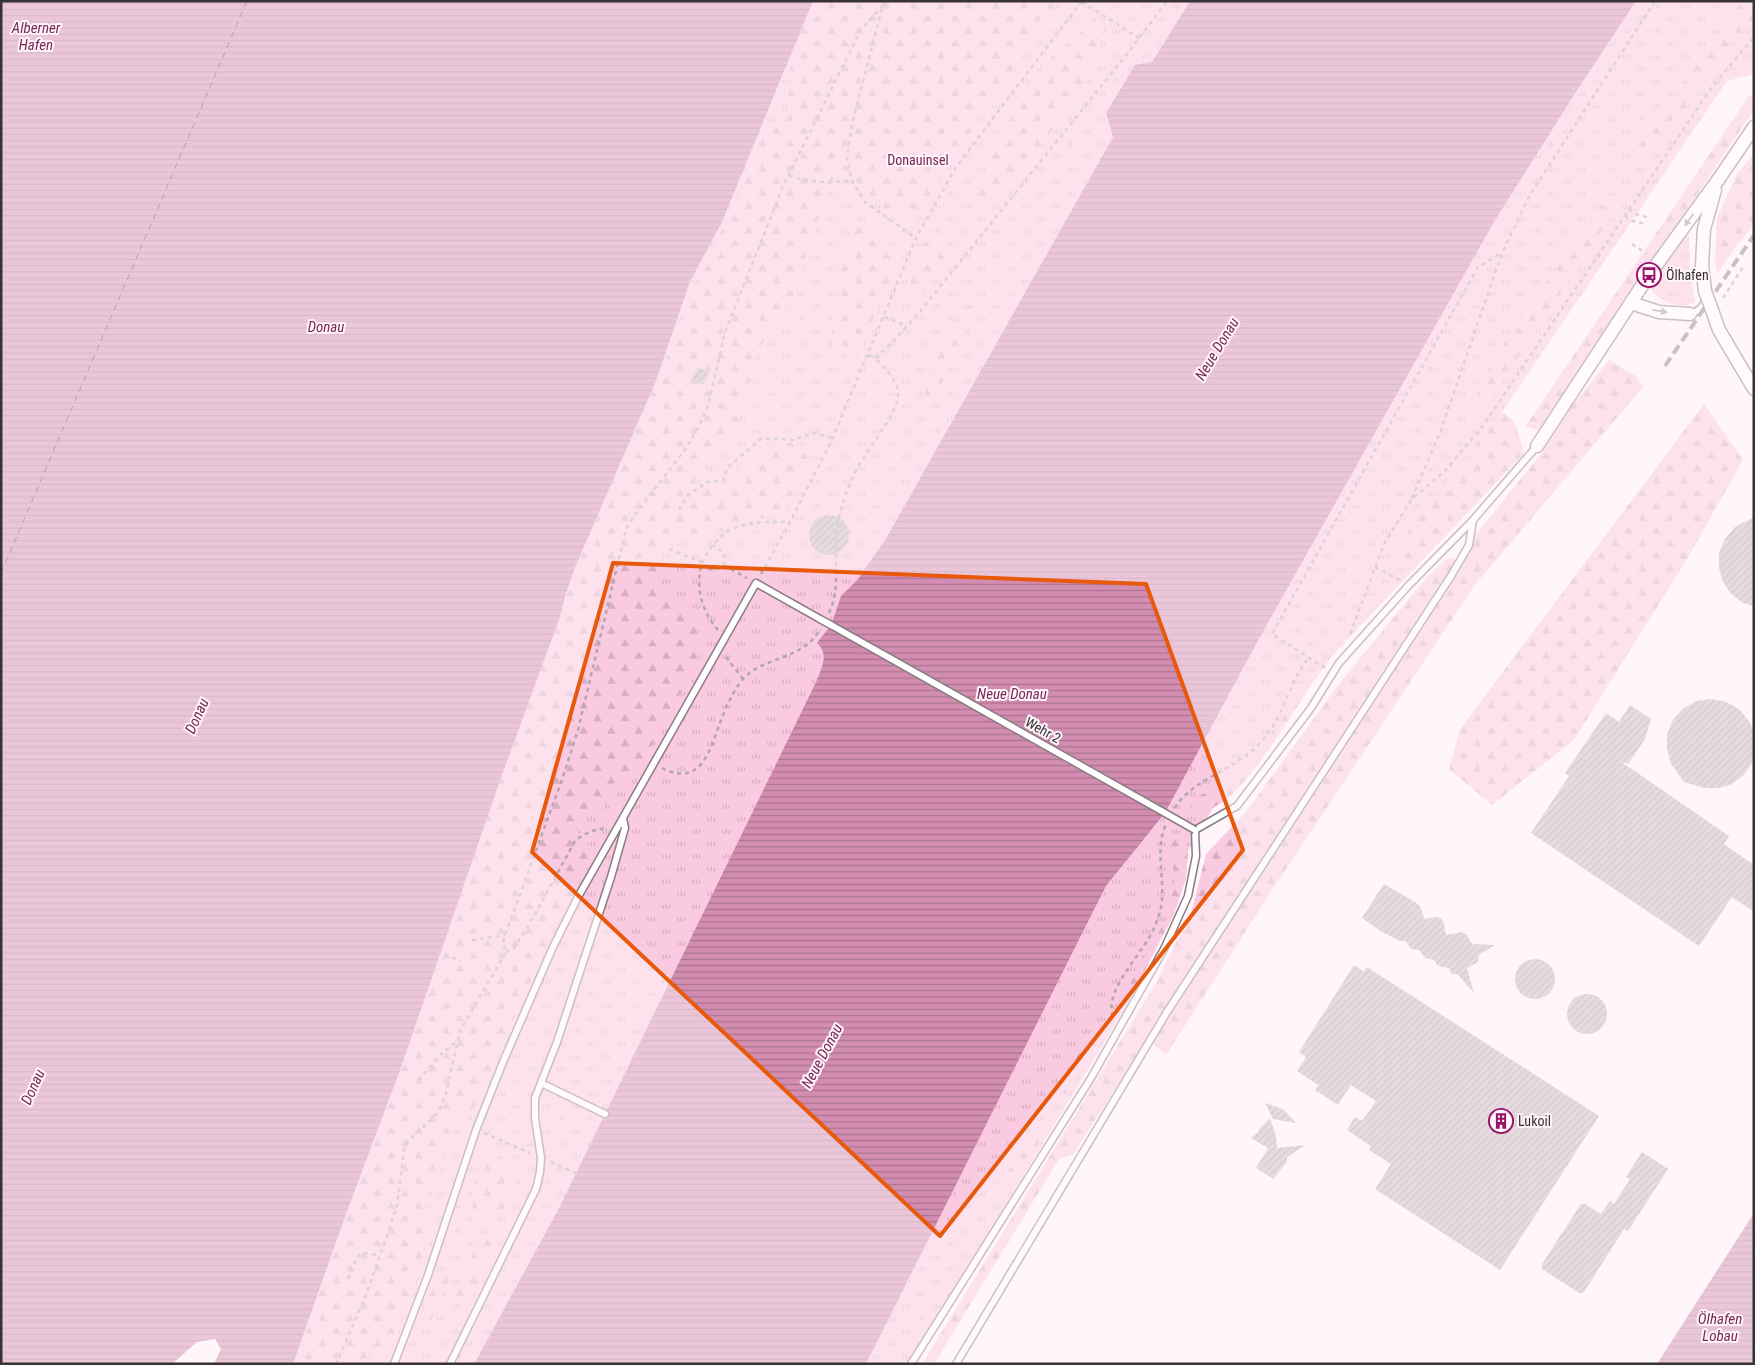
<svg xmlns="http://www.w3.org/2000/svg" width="1755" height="1365" viewBox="0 0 1755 1365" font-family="'Roboto Condensed',sans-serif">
<defs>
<pattern id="grass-tufts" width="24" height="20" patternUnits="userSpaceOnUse" patternTransform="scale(1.25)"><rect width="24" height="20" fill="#facae1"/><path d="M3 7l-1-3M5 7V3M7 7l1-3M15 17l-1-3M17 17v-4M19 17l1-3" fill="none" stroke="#d7aec2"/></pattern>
<pattern id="forest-firs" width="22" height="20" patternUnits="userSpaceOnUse" patternTransform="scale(1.25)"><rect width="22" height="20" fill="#facae1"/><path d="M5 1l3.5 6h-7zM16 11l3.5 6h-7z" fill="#d7aec2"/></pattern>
<pattern id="water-rules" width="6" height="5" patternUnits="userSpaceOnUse" patternTransform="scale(1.25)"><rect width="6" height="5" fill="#d28db0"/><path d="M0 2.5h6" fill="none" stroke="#ab7490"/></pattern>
<pattern id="building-hatch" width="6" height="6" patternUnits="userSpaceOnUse" patternTransform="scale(1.25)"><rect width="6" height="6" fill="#c8bac1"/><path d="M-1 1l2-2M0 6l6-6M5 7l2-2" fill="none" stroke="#a3989e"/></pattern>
</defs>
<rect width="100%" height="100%" fill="#fff5fa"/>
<path fill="url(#grass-tufts)" d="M813,1H1190L1152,62L1106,113L1113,137L885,540L858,579L841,596L831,625L818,643C829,655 822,666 817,680L558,1210L474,1364H293L399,1073L457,903L559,620L576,564L656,381L690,282L722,222Z
M1636,1H1754V74L1727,81L1502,412L1514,421L1524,453L1333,655L1316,678L1257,765L1232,795L1213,808L1188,851L1186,878L1174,914L1123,1012L909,1364H866L1106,886L1165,813L1260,637L1494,222L1576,92Z
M1689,234L1690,268L1695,302C1693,303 1690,304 1687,305C1674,308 1653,298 1649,285L1681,242Z"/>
<path fill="url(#forest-firs)" d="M801,1H1057L912,221L885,209L839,166L813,231L794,298L758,350L745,404L729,441L718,458L695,476L692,499L712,486L725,487L745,462L771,443H794L809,459L784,512L776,516L732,524L698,545L675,532L657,563L668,602L701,633L699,660L638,771L605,788L604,808L573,826L594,852L523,997L479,1105L458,1115L421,1226L436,1233L391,1349L370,1347L364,1364H293L346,1214L399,1073L503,772L559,620L566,593L576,564L680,328L765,128L787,113L795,16Z
M1742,1H1754V18L1735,39L1647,159L1638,148Z
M1096,18L1107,26L1087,76L1052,130L986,215L974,211L994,155L1017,107L1043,65Z
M1749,96L1754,97V110L1539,430L1525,427Z
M1754,153V225L1738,244L1717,274L1715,260L1717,218L1737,174Z
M1602,204L1614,212L1484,409L1467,411L1494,370V358Z
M857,227L878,229L899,260L853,365L832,332L841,265Z
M926,242L946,259L921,299L904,290Z
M983,294L960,349L933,400L922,391L935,354L960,314Z
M1609,360L1636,376L1643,387L1474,586L1271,892L1166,1055L1147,1039L1073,1155L1059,1159L934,1364H922L1156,983L1192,910L1206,854L1245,813L1339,684L1425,579L1447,558L1456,559L1540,455L1571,407Z
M1704,404L1743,460L1686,561L1574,740L1492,805L1449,769L1460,729Z
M1501,412L1514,421L1524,453L1414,569L1400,566L1394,560L1396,547Z
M1313,670L1316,678C1293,711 1248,791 1214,807C1208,810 1198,808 1191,809V800C1204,793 1228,783 1238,773C1269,745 1287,707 1307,672Z
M1175,839L1188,851L1186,878L1174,914L1123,1012L1117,1007L1168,916L1175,880L1169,847Z
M1093,1029L1104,1037L1069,1095L1057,1091Z
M1033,1131L1043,1134L1019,1176L1009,1171Z
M492,1145L517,1181L507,1207L474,1223L472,1196L477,1167Z
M482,1235L490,1236L497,1244L476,1288L466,1302L458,1303L455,1292Z
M442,1270L449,1279L434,1315L425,1327L419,1322L429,1295Z"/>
<path fill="url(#water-rules)" d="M1,1H813L722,222L690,282L656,381L576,565L566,593L559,620L503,772L399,1073L346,1214L293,1364H214L221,1349L215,1339L197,1342L172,1364H1Z
M1190,1H1636L1576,92L1494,222L1260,637L1165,813L1106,886L866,1364H474L558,1210L817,680C822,666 829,654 817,643L831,625L841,596L858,579L885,540L1113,137L1106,113L1135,65L1152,62Z
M1754,1213V1364H1657Z"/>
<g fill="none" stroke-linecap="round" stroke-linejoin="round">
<path stroke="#782756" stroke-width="1" stroke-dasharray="6 5" stroke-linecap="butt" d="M1,573L247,1"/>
</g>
<path fill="url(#building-hatch)" d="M698,367L709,372L703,385L692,380Z
M809 535a20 20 0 1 1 40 0a20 20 0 1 1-40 0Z
M1754,517V606L1743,603L1731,594L1723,582L1719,568V553L1725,539L1735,527Z
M1711,699L1726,702L1739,709L1749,721L1754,732V755L1752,763L1744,775L1732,784L1719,788H1704L1684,782L1671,764L1667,749V734L1673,720L1683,709L1696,701Z
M1630,705L1651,719L1645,739L1628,764L1620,761L1729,836L1724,844L1754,865V912L1732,897L1699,946L1531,833L1569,776L1565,773L1606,713L1619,722Z
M1384,884L1418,904L1421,908L1424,919L1435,917L1441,918L1444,923L1446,935L1462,932L1467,935L1472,944L1495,945L1479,955L1478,962L1467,968L1474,993L1457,974H1452L1449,968L1438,966L1434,960L1425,958L1419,950L1411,949L1406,941H1400L1382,932L1362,918Z
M1515 979a20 20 0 1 1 40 0a20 20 0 1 1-40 0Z
M1354,965L1364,972L1367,967L1599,1116L1500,1270L1375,1189L1391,1164L1369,1150L1371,1146L1347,1130L1355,1117L1362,1121L1376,1101L1351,1085L1338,1105L1315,1090L1318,1085L1297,1071L1306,1057L1299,1052Z
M1567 1014a20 20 0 1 1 40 0a20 20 0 1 1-40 0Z
M1265,1103L1283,1109L1296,1123L1273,1119Z
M1270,1118L1276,1136L1277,1148L1306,1145L1287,1157V1162L1273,1179L1256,1168L1268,1148L1251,1138L1258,1132L1259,1129Z
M1642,1152L1668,1169L1628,1231L1624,1229L1584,1292L1579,1293L1542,1269V1264L1581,1204H1585L1601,1214L1610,1201L1614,1204L1630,1179L1626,1177Z"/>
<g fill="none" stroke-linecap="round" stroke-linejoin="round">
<defs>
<path id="lane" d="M1690,314C1698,312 1705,306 1705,298
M831,625L1165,813
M541,1083L605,1114
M394,1364L428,1275L476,1130L503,1062L553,947L578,897L756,583L820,619
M450,1364L536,1189L540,1172L541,1158L535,1118V1098L557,1042L611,877L625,828L623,818
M911,1364L1091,1078L1164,949L1188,896L1196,856L1195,830L1237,806L1311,708L1339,663L1409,585L1473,520L1537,446
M956,1364L1167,1012L1451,576L1469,545L1473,520"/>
<path id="street" d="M1705,291L1702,265L1704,229L1715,190
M1631,303L1659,312L1690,314
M1712,310L1719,330L1754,389
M1537,446L1649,275L1718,180L1754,127"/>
</defs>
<use href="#lane" stroke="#8b7d83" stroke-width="9"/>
<use href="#street" stroke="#8b7d83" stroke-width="15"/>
<path stroke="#b0a8ac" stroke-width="2.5" stroke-dasharray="4 4" stroke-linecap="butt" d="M884,1L852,124L847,159L852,181L865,202L916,238
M1082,2L1139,38
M1571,88L1576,92
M789,175C809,184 831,182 852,181
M1629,209L1636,214L1650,218
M1625,216L1632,221L1646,224
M1632,244L1647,254
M1723,298L1743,267
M884,317L907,326
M868,355L875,358L890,345L918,314L1127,54L1167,1
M1412,498L1441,430L1502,253L1530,195L1655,1
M679,510L687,496L707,482L723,481L727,468L762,438L793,440L813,433L832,438
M669,549L702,562
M724,565L747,578
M701,566L715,570L724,565V553L713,545
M1375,567L1401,581
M761,574L790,522L830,444L916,238L956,167L1082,1
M829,613C840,590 835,562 836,538C837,518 844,497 852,479C861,456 897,416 898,396C899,380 885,369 875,358
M718,630C696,605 691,568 715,543C719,538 724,533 729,530C749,521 770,522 790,522
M1350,634L1384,544L1411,500L1446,470L1482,427L1712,87L1754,37
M726,657L743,679
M1325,668L1272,634L1478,267L1501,253
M662,768C701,788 710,750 720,723C725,709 733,691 743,679C762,657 802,660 819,631
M1175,808C1189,782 1232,770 1254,749C1274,731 1282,708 1293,684C1297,675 1303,666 1308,658
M472,940L505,935
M437,952L461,961
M506,952L515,947L534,916L575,841C584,833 594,830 605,828
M1114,1015L1112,1014C1106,987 1145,951 1155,926C1157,920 1160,914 1161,907C1166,879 1154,851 1166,824
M419,1080L441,1054L456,1042
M484,1133L530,1153
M551,1162L578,1174
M348,1279L357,1257L362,1253L379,1255
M336,1364L366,1295L389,1230L397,1205L404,1150L408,1141L434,1117L441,1107L446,1094L460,1031L506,952L503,943L505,935L563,777L578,730L626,529L639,509L684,451L697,430L708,406L725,332L784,184L861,30L883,5"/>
<use href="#lane" stroke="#fff" stroke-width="6"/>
<use href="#street" stroke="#fff" stroke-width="12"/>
<path stroke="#898286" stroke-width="4" stroke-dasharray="10 5" stroke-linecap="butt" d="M1665,366L1754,235"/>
<defs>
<path id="lane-bridge" d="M820,619L831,625
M1165,813L1195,830"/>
<path id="street-bridge" d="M1705,291L1712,310"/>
</defs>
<use href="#lane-bridge" stroke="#8b7d83" stroke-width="9" stroke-linecap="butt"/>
<use href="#street-bridge" stroke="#8b7d83" stroke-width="15" stroke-linecap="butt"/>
<use href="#lane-bridge" stroke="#fff" stroke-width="6"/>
<use href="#street-bridge" stroke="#fff" stroke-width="12"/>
</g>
<defs><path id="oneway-solid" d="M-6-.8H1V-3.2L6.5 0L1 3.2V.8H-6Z" transform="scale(1.25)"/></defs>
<g fill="#9b989a">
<use href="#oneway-solid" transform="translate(1689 220) rotate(126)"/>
<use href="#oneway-solid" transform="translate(1660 311) rotate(10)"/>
</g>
<path d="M0 0H1755V1365H0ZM613,563L1146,584L1243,850L940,1236L532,852Z" fill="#fff5fa" fill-opacity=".55" fill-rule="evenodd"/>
<path fill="none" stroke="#e8590c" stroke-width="4" stroke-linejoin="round" d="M613,563L1146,584L1243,850L940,1236L532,852Z"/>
<defs>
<symbol id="bus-ring" viewBox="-11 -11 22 22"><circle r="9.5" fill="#fff5fa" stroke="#971268" stroke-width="1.5"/><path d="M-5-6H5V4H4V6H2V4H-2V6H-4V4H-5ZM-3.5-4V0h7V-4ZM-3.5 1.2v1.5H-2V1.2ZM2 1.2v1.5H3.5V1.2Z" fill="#971268"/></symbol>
<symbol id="building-ring" viewBox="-11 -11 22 22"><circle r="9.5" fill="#fff5fa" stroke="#971268" stroke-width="1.5"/><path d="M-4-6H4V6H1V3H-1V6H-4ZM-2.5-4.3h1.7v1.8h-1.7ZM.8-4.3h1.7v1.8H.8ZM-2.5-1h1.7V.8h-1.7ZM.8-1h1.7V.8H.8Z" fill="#971268"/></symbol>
</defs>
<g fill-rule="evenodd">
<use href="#bus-ring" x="1635" y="261" width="28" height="28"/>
<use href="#building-ring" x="1487" y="1107" width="28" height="28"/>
</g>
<g text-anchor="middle" stroke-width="4" stroke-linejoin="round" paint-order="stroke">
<g font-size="14" fill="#752554" stroke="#fff5fa">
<text x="918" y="165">Donauinsel</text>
</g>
<g font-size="14" fill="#373234" stroke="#fff5fa" text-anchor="start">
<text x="1666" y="280">Ölhafen</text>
<text x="1518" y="1126">Lukoil</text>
</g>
<g font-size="14" fill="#373234" stroke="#fff5fa">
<text transform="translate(1043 730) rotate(29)" y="5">Wehr 2</text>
</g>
<g font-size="15" font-style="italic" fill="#782756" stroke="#fff5fa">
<text x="36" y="33">Alberner<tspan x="36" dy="17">Hafen</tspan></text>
<text x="326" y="332">Donau</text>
<text transform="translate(1217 349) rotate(-59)" y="5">Neue Donau</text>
<text x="1012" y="699">Neue Donau</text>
<text transform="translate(197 716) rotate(-66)" y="5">Donau</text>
<text transform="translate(822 1056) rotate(-62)" y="5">Neue Donau</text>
<text transform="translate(33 1087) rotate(-66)" y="5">Donau</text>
<text x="1720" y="1324">Ölhafen<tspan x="1720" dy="17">Lobau</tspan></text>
</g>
</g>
<rect width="1755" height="1365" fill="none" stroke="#373234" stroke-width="5"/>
</svg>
